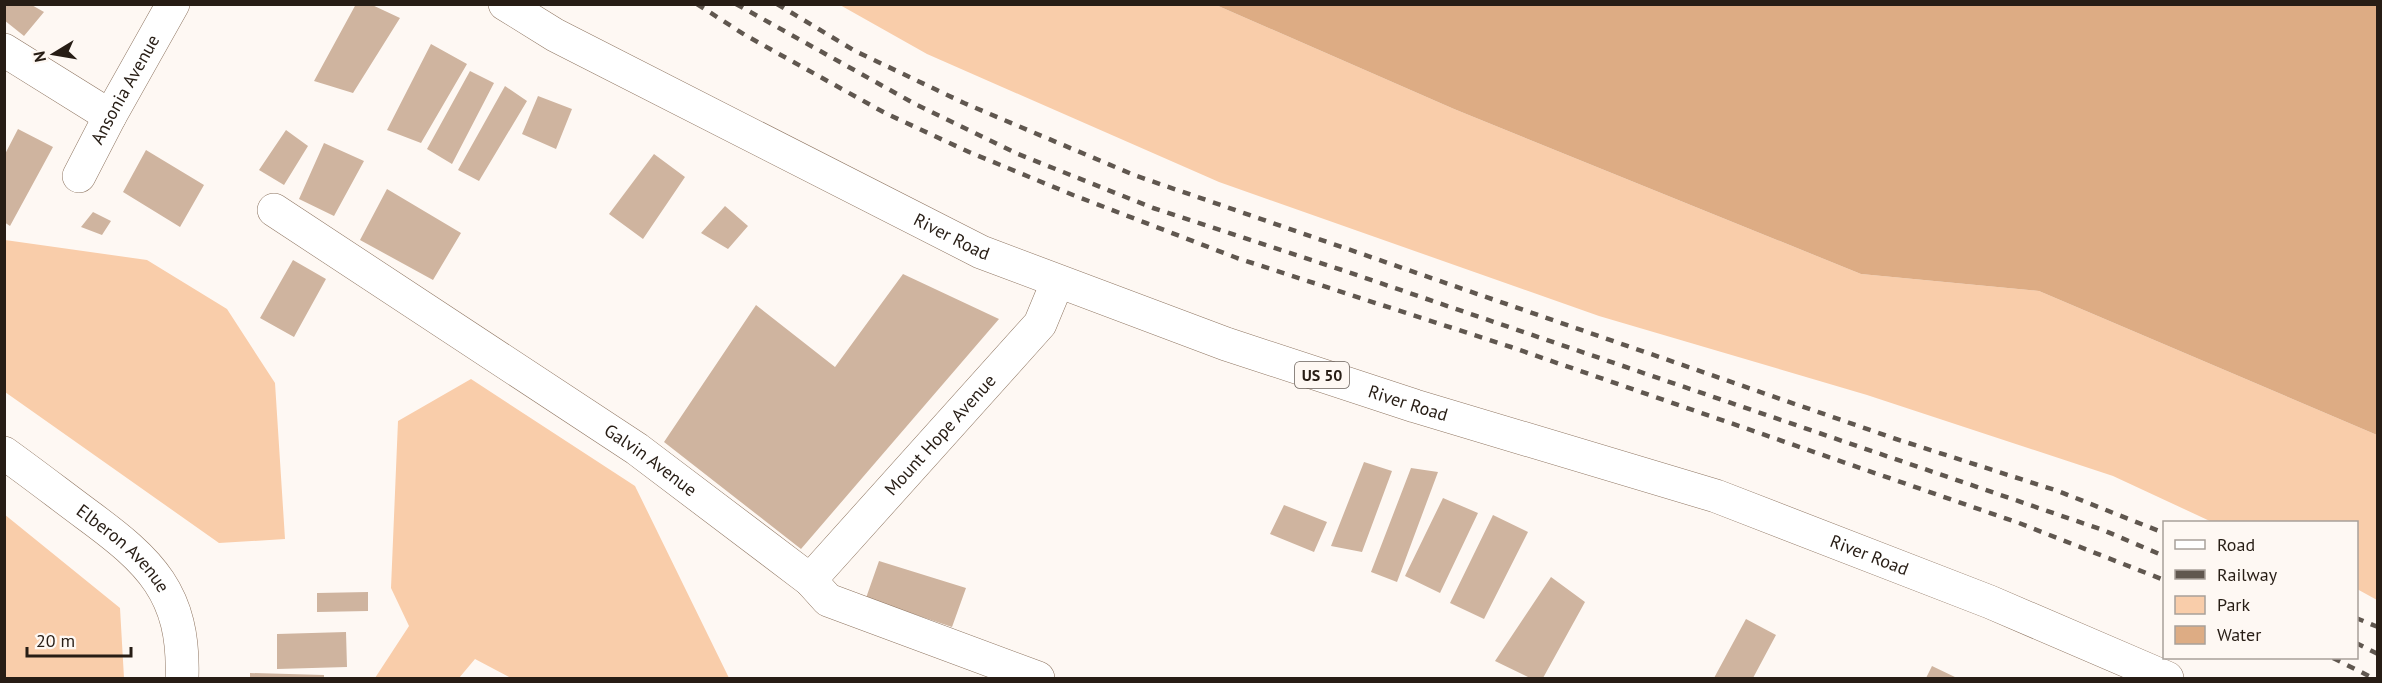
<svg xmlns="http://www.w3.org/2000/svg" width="2382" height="683" viewBox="0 0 2382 683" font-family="'PT Sans',sans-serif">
<rect width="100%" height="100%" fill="#fef8f3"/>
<path fill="#f9cdaa" d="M840,5H1216L1454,109L1861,274L2039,291L2377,435V600L2357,589L2356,522H2212L2113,476L1867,395L1599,316L1219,182L927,54Z
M5,240L147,260L227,309L275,383L285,539L219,543L5,392Z
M471,379L635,486L729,678H511L475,659L459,678H375L409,626L391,588L398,421Z
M4,514L120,608L124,678H5Z"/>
<path fill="#ddac84" d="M1216,5H2377V435L2039,291L1861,274L1454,109Z"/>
<path fill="#cfb49f" d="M7,4H30L44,12L24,36L4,20V8Z
M356,4H370L400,18L353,93L314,81Z
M431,44L467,64L421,143L387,130Z
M470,71L494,83L452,164L427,149Z
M505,86L527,101L479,181L458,170Z
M538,96L572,109L556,149L522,134Z
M18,129L53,147L10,226L4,222V156Z
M286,130L308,146L284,185L259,170Z
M324,143L364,161L334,216L299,199Z
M146,150L204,185L180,227L123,192Z
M654,154L685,177L643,239L609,214Z
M387,189L461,233L433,280L360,240Z
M725,206L748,226L728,249L701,233Z
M93,212L111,221L102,235L81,227Z
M293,260L326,279L294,337L260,318Z
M903,274L999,319L801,549L664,442L756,305L835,367Z
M1364,462L1392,471L1362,552L1331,546Z
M1411,468L1438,472L1397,582L1371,572Z
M1443,498L1478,513L1440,593L1405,576Z
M1284,505L1327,522L1314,552L1270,534Z
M1493,515L1528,532L1484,619L1450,603Z
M879,561L966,588L952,627L866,598Z
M1551,577L1585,602L1543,678H1530L1495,661Z
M368,592V611L317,612V593Z
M1746,619L1776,635L1753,678H1714Z
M346,632L347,667L277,669V634Z
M1932,666L1957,678H1926Z
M250,673L324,675V678H250Z"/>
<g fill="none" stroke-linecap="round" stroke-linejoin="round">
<defs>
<g id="street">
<path d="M4,50L110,116"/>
<path id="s1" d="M79,176L110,116L173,4"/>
<path id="s2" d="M274,210L637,449L810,580L828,600L1038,678"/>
<path id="s3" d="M810,580L1040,324L1057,283"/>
</g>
<g id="secondary">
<path id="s4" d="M4,453C32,473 59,494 86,514C150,561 185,593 182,678"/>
</g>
<g id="primary">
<path id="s5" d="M505,4L555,35L981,252L1226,344L1415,406L1716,496L1990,602L2167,678"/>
</g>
</defs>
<use href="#street" stroke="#8e7561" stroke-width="34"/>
<use href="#secondary" stroke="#8e7561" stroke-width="34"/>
<use href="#primary" stroke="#8e7561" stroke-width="34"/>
<use href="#street" stroke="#fff" stroke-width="33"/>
<use href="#secondary" stroke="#fff" stroke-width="33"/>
<use href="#primary" stroke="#fff" stroke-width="33"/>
<path stroke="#60574f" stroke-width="4.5" stroke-dasharray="8 8" stroke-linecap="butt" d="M697,4L745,35L885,113L969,152L1073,195L1237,258L1511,347L2019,523L2164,580
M736,4L915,104L1018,154L1153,208L1342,270L2103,530L2164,556
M777,4L855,51L964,103L1134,175L1896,439L2058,491L2164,533
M2356,618L2378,627
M2356,643L2378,654
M2333,658L2373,678"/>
</g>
<g text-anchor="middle" stroke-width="6" stroke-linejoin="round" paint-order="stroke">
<rect fill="#fef8f3" stroke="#685f58" stroke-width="1.5" x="1295" y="362" width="54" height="26" rx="4.5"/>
<g font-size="16" font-weight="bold" fill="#271d15">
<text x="1322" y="381">US 50</text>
</g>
<g font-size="18" fill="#271d15" stroke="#fef8f3">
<text dy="6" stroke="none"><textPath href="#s1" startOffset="98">Ansonia Avenue</textPath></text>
<text dy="6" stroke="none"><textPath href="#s5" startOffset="504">River Road</textPath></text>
<text dy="6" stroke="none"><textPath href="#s5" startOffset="990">River Road</textPath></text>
<text dy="6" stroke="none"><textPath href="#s3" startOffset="195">Mount Hope Avenue</textPath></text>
<text dy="6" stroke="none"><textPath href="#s2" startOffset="452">Galvin Avenue</textPath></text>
<text dy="6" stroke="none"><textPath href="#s4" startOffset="153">Elberon Avenue</textPath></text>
<text dy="6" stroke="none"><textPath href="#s5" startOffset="1476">River Road</textPath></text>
</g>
</g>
<rect width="2382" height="683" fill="none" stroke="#271d15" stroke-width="12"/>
<rect x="2163" y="521" width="195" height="138" fill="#fef8f3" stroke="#a8a09a" stroke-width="1.5"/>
<rect x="2175" y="540" width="30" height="9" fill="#ffffff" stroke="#a8a09a" stroke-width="1.5"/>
<text x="2217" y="551" font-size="18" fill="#271d15">Road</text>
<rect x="2175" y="570" width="30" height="9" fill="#60574f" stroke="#a8a09a" stroke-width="1.5"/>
<text x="2217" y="581" font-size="18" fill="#271d15">Railway</text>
<rect x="2175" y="596" width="30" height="18" fill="#f9cdaa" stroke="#a8a09a" stroke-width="1.5"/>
<text x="2217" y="611" font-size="18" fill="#271d15">Park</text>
<rect x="2175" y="626" width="30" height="18" fill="#ddac84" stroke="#a8a09a" stroke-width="1.5"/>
<text x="2217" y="641" font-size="18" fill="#271d15">Water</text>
<g transform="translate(54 54) rotate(259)" stroke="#fef8f3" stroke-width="4.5" paint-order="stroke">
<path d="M0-4.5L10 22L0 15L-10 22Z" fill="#271d15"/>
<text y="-9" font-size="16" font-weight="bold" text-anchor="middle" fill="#271d15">N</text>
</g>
<path d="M27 647v9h104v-9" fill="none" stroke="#271d15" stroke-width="3"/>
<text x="36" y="647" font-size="18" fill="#271d15" stroke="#fef8f3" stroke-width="4.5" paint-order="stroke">20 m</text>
</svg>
